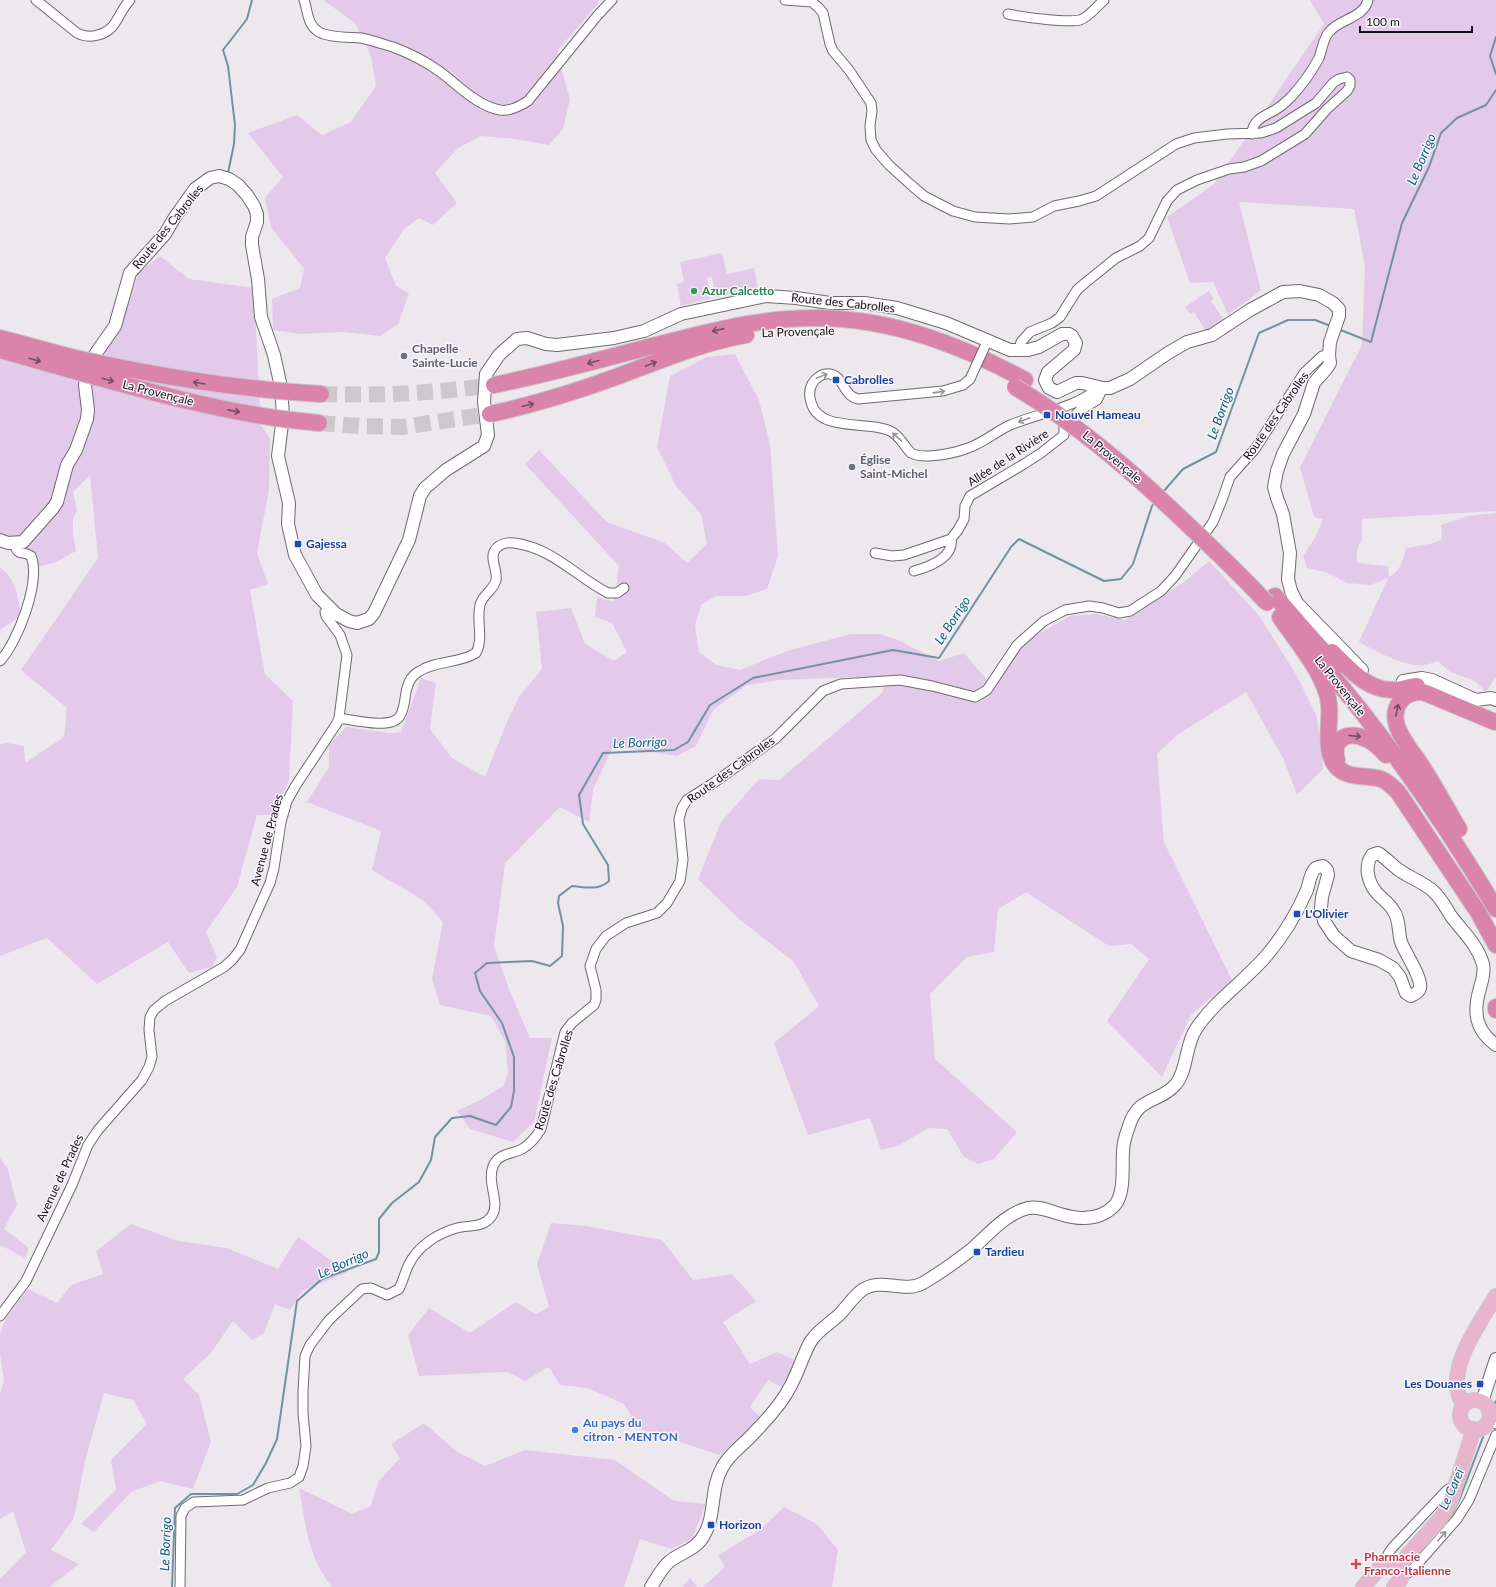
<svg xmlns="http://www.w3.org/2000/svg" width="1496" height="1587" viewBox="0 0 1496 1587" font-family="Lato,sans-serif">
<rect width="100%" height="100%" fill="#ede8ee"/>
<path fill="#e4caea" d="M323,0H599L597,5L558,50L563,75L570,99L563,129L549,145L516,139L480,136L457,149L435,173L457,203L433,225L419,218L404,229L385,258L396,286L409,293L398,324L380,336L344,332L300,334L273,330L272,299L300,288L304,269L271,227L265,198L283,177L248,133L297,115L322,135L351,122L376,86L371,56L355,23Z
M1310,0H1496V511L1362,519V539L1357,550V563L1388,566L1389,577C1400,572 1403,560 1406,548L1434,543L1442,539L1441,525L1468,516L1496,513V677L1486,692L1475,681L1450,672L1438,661C1434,662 1428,665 1423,665C1404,667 1376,651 1359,642L1388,578L1371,585L1347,583L1326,572L1307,568L1303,556L1315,538L1323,519L1314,517L1300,467L1362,345L1365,266L1354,209L1239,202L1261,291L1228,314L1213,282L1190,283L1167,217L1214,184L1324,24Z
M722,253L727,274L754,268L758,288L716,297L712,277L707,278L711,298L681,306L677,284L684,282L680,262Z
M160,256L189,279L254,288L261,426L270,438L269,490L257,553L268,584L250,590L265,674L293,701L289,780L275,815H257L237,887L206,932L217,957L212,967L189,973L168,942L97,984L47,938L0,956V744L7,743L24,746L25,763L64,737L67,708L21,670L98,558L90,475L73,492L77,510L73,519V534L76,551L56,562L38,567L26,549L0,534V359L47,371L54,375L71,377L82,384L120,327L139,272Z
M1209,291L1214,299L1211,301L1224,320L1206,331L1194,312L1190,314L1185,307Z
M735,354L759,400L770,444L778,556L767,589L745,596H716L701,605L695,626L699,652L716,665L740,670L787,651L851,634H880L900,641L939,661L964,653L993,687L1026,641L1070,616L1096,614L1125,620L1184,582L1209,561L1260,617L1297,676L1317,717L1323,769L1297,795L1283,758L1246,692L1177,735L1157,754L1164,842L1232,980L1191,1015L1162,1077L1107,1021L1149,959L1131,944L1109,946L1026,892L998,909L994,952L967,957L930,994L935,1059L1017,1132L994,1159L978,1164L964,1157L947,1129L928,1128L898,1146L881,1150L870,1118L808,1135L774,1043L819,1006L794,962L739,919L698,879L721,822L759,779L779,780L883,692L884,676L780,680L747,685L713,710L696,746L677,756L613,746L593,790L589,822L560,807L505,863L494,946L509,989L530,1038H552L534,1122L513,1142L470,1129L457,1111L480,1100L503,1086L508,1073L505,1041L491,1016L440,1005L432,979L443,922L423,900L372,870L381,831L307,802L329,767V745L346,727L391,733L401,732L421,678L436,683L430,729L452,758L485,777L507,722L519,697L542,669L536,612L571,608L585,644L614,661L627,652L612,623L595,617L597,597L614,602L619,566L525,464L539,450L607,522L665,543L687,563L707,544L701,514L676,486L657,447L670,376L707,357Z
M0,567C17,581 18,596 21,616L0,630Z
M0,1158L8,1169L17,1205L4,1229L29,1248L25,1258L0,1245Z
M551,1223L586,1226L662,1240L693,1280L732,1274L756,1301L723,1322L750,1364L777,1352L797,1361L781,1387L768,1380L750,1407L761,1418L720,1455L639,1429L624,1404L588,1388L560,1385L549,1367L525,1381L507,1372L419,1376L408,1335L429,1308L470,1333L516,1302L535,1314L549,1307L537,1264Z
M131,1224L178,1241L227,1248L278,1269L298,1237L348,1272L302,1291L290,1310L275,1304L264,1333L252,1340L233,1321L211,1353L183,1379L199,1395L211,1442L193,1489L160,1481L131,1492L94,1532L81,1524L116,1490L111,1460L147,1424L133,1400L104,1393L85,1461L74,1518L51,1550L79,1564L50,1587H0V1579L26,1552L13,1511L0,1519V1393L4,1381L0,1354V1334L6,1318L28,1289L57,1303L71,1285L103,1274L96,1251Z
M424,1423L456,1451L485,1466L525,1450L615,1460L674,1501L706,1504L692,1539L671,1549L640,1539L624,1587H332C307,1556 306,1525 299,1488L352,1514L371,1506L378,1482L400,1458L391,1444Z
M784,1507L817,1524L838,1550L832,1587H703L725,1567L718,1555L760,1530Z
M690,1578L697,1587H682Z"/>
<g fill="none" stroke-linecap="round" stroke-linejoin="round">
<path stroke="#7292a2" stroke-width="2" d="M1496,37L1490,56L1496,74
M228,173L234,144L235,125L228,66L223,50L247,19L252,0
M1338,329L1371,342L1402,223L1429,167L1441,133L1457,118L1486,105L1496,90
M1163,492L1183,469L1216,452L1259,333L1288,320H1315L1331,326
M1494,1405L1496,1401
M1450,1517L1454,1511L1460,1498L1483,1437
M172,1587L175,1508L191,1494H237L253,1485L266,1463L277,1439L297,1301L322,1279L376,1259L379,1252V1219L392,1203L419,1182L431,1160L435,1137L452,1118L470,1116L496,1125L511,1107L514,1091V1057L502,1023L480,991L475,973L487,963L532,961L550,966L562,956L563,926L558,903L559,896L572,886C585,887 598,891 609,881L608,865L583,824L579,795L603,753L674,750L688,742L710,705L753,678L893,650L939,658L1011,547L1019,539L1104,581L1121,579L1133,564L1152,506L1155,502"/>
<path stroke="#cdc8cd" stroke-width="16" stroke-dasharray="16 8" stroke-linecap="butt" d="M321,394C379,396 436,393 494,385
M319,423L359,426L402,427L490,414"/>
<defs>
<path id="street" d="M36,0L77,33C88,39 103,36 112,27C119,19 122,8 130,0
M304,0C308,11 307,25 319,32C330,38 348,37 361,38C371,40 383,44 393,47C409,53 425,61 439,71C457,84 477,106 500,110C509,112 520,106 528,101L597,16L612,0
M785,0L812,2L818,7L823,13L830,44L833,51L849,70L871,103L872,111L870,126L871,140L876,150L889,165L910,184L924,196L953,211L975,217L1009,219L1033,217L1054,206L1079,201L1096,196L1176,144L1194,138L1227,134L1261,133L1276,128L1316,103L1333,83L1339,79L1347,77L1350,80V86L1347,91L1327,109L1305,134L1261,161L1244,167L1229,169L1197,180L1177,190L1167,201L1149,238L1140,246L1116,258L1085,283L1077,290L1060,317L1052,323L1030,332L1021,342L1019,351
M1008,14C1022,17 1067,23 1080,20C1089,17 1097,6 1104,0
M1252,134C1252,117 1270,115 1281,106C1285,103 1289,99 1292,96C1302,85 1312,71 1319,58C1322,50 1323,39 1329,32C1339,19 1364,18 1368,0
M970,379L963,385L943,391L858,399C842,395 845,377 830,374C822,373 816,378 812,384C809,390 809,396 811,402C818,432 867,421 888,430C899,434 903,445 911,453C924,460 955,453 968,448C983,443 994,433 1008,426C1031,415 1084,406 1097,387
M875,553L892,556L904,555L951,539L958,530L964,519L965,506L970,496L1024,464L1041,453L1064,435V427L1080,410L1097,400L1103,388
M914,571C928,567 954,558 951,539
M0,661C18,642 41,581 31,556C23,550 17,557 15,544
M339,718C353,720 392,730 400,716C404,710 405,699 406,692C408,684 410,677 418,672C436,660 458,664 476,653C484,638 476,621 480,605C482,595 494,590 496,580C498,570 489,558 495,550C499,544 507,542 514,543C553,548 575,576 608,593H617L624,588
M0,1316L26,1281L72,1185L88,1145L98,1130L142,1080L149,1067L152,1057L149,1030L150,1017L154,1010L165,1001L224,967L232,960L240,950L270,883L274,868L281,822L287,801L296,785L337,723L339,718L347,655L340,635L326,616L325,612L328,608
M1488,1421L1496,1424
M1388,1562V1554L1393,1547L1447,1490L1456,1485
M1402,1575L1408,1573L1413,1569L1457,1519L1469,1500L1496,1435
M180,1587L181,1516L185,1508L194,1502L243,1500L268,1488L290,1483L299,1477L303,1466L306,1446L303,1413V1392L305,1356L310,1345L329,1320L362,1289L371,1288L387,1295L399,1289C403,1281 405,1272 409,1264C418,1246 438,1233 457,1228C468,1225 483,1228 491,1217C502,1203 485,1182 494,1164C500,1153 513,1154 522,1149C531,1144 536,1137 541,1129L565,1032L572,1023L594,1005L596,1000V990L590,966L596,949L606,936L626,923L657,913L667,903L680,881L683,860L679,819L682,808L687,800L715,782L776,738L823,691L841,684L900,680L932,686L975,697L987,690L1017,645L1044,621L1065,610L1089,606L1103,608L1119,613L1130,611L1161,591L1175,576L1213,522L1222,500L1230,477L1255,449L1304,373L1322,356L1329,355"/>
<path id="secondary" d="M0,540L8,543L23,542L53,508L57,502L67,465L76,450L87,419L88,410L85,385L89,370L94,356L115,326L130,273L165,234L175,217L195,189L210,178L219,176L229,179L238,185L247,195L254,206L257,214V222L252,237V245L258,279L261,317L274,355L281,387L283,416L278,456L289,503L288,524L295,555L317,595L336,614L349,621L357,623L369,619L374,613L409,540L420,496L425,488L446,470L484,446L488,435L484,402L486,374L499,355L517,339L527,338L546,344L557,345L614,338L644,331L681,314L766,296L796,298L830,303H864L897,308L946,323L1010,350H1028L1039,347L1062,334H1069L1072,336L1076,343L1074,350L1048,372L1045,380L1049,388L1057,392L1076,383H1082L1103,388H1110L1130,379L1168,353L1187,342L1212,335L1250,310L1283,292L1300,291L1319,295L1333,303L1339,309V316L1330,342L1329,355L1330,363L1327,368L1314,383L1304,414L1283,454L1277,471L1274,487L1277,498L1283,514L1290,553L1288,579L1291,591L1297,603L1362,670
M1403,681L1422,678L1432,680L1476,700L1491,698L1496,700
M1482,1402L1496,1359
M651,1587C657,1578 662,1567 670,1561C682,1552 697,1549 704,1535C716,1515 710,1489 722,1468C728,1455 742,1446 751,1436C761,1426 771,1415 780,1403C790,1390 796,1376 802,1360C805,1354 807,1347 811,1341C818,1330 829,1324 839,1315C846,1308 852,1298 861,1291C880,1276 904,1294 923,1283C940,1273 957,1261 972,1249C989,1234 1005,1214 1028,1208C1040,1206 1049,1211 1060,1214C1079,1220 1100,1221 1115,1205C1125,1193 1122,1167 1123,1152C1123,1144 1126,1134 1129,1126C1138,1096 1160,1103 1176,1084C1188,1069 1185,1045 1196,1029C1215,1000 1245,981 1267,955C1283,936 1297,913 1307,890C1309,884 1310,875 1314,870C1317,866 1319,867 1323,866L1327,870L1328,875L1322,897L1321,908L1324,921L1334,936L1351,951L1379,960L1393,968L1400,977L1406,993L1411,996C1415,994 1419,992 1420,988C1422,977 1405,953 1401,942C1398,932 1400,919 1393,910C1389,903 1381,898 1376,892C1368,882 1364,866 1372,855L1378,853C1386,858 1392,865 1399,870C1410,878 1423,882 1433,891C1441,898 1446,908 1451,916C1463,932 1477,944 1483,964C1485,972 1482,981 1480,988C1473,1012 1475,1030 1496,1045"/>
<path id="primary" d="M1460 1415a15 15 0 1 1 30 0a15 15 0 1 1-30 0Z
M1464,1405C1441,1374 1480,1323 1496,1296
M1398,1566L1441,1518L1450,1503L1474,1429
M1363,1587L1383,1564L1388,1562L1396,1564L1402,1572L1401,1579L1394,1587"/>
<path id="highway" d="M0,338L71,357
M0,350L71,370
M494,385C543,375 592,362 641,349C699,334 758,317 819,318C893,319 961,345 1025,380
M293,392L321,394
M490,414C532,405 572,393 613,378C657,362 700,343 746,335
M291,420L319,423
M1275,596L1336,666
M1280,617C1296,641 1326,675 1329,704C1331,722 1323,751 1336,766C1348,780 1366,774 1381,779C1388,782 1393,787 1398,792L1478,912L1496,945
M1332,652C1349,668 1366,690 1392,690C1400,690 1408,687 1417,686
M1319,660C1386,737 1444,822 1496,909
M1337,760C1331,739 1348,730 1366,739C1374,742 1380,748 1386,755
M1459,829C1447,809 1436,788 1423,768C1415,755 1402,741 1397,726C1391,707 1403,691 1423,692L1495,722
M1496,1007V1010"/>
</defs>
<use href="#street" stroke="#6e6a6f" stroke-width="11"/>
<use href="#secondary" stroke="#6e6a6f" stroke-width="14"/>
<use href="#primary" stroke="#c7c6c7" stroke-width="16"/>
<use href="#highway" stroke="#c7c6c7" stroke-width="18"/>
<use href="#street" stroke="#fff" stroke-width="9"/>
<use href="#secondary" stroke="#fff" stroke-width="12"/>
<use href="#primary" stroke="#e9b5cd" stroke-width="14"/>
<use href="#highway" stroke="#da84ac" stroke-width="16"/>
<defs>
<path id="street-bridge" d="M970,379L985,346"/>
<path id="highway-bridge" d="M71,357C146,374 216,386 293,392
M71,370C143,390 216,411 291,420
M1015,387C1071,420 1120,461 1167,505C1201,537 1235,569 1267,603"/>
</defs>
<use href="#street-bridge" stroke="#6e6a6f" stroke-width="11" stroke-linecap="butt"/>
<use href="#highway-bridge" stroke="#c7c6c7" stroke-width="18" stroke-linecap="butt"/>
<use href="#street-bridge" stroke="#fff" stroke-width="9"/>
<use href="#highway-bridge" stroke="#da84ac" stroke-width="16"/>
</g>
<defs><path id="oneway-shaft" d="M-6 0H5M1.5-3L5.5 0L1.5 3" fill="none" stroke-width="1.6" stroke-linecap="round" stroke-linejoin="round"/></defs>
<g stroke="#784c60">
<use href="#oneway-shaft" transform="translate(718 330) rotate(167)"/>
<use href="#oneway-shaft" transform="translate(35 360) rotate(16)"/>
<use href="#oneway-shaft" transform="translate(593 362) rotate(165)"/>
<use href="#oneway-shaft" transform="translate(651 364) rotate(-22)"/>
<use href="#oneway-shaft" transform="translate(108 380) rotate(16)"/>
<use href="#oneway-shaft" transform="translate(199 383) rotate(-171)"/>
<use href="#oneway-shaft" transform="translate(528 405) rotate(-14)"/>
<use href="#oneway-shaft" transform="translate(234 411) rotate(11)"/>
<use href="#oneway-shaft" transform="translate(1397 710) rotate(-78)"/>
<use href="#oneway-shaft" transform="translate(1355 736) rotate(5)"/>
</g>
<g stroke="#969596">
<use href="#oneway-shaft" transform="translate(822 376) rotate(-22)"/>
<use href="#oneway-shaft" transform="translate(939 392) rotate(-8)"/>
<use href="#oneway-shaft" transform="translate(1024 420) rotate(160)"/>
<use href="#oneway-shaft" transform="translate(897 437) rotate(-139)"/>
<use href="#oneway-shaft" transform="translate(1442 1536) rotate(-49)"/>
</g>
<circle fill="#2e9e5b" stroke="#faf5fc" stroke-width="1.5" cx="694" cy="291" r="4"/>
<g fill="#6b7280" stroke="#faf5fc" stroke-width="1.5">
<circle cx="404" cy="356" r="4"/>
<circle cx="852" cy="467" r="4"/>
</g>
<g fill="#1a4fb4" stroke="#faf5fc" stroke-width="1.5">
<rect x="832" y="376" width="8" height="8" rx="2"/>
<rect x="1043" y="411" width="8" height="8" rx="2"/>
<rect x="294" y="540" width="8" height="8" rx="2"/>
<rect x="1293" y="910" width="8" height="8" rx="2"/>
<rect x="973" y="1248" width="8" height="8" rx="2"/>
<rect x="1476" y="1380" width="8" height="8" rx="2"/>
<rect x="707" y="1521" width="8" height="8" rx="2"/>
</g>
<circle fill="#3f7fe0" stroke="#faf5fc" stroke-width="1.5" cx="575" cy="1430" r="4"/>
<path fill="#e0444e" stroke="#faf5fc" stroke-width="1.5" d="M1354 1558h4v4h4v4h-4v4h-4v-4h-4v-4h4z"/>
<g text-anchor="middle" stroke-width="3" stroke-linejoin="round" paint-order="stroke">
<g font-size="12" fill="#151315" stroke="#faf5fc">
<text transform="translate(168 227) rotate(-51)" y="4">Route des Cabrolles</text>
<text transform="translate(843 303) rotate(6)" y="4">Route des Cabrolles</text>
<text transform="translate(798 332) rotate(-2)" y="4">La Provençale</text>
<text transform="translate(158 393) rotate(14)" y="4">La Provençale</text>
<text transform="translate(1276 416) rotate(-55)" y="4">Route des Cabrolles</text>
<text transform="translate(1112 457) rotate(40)" y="4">La Provençale</text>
<text transform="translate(1008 458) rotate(-33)" y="4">Allée de la Rivière</text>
<text transform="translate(1340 686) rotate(51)" y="4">La Provençale</text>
<text transform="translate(731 770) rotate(-36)" y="4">Route des Cabrolles</text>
<text transform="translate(267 840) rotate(-75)" y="4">Avenue de Prades</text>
<text transform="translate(554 1080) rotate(-73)" y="4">Route des Cabrolles</text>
<text transform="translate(60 1178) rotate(-65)" y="4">Avenue de Prades</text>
</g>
<g font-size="12" font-weight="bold" fill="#27864d" stroke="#faf5fc" text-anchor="start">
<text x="702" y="295">Azur Calcetto</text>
</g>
<g font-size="12" font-weight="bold" fill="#5b616d" stroke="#faf5fc" text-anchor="start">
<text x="412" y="353">Chapelle<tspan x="412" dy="14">Sainte-Lucie</tspan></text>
<text x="860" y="464">Église<tspan x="860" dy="14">Saint-Michel</tspan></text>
</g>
<g font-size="12" font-weight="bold" fill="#164399" stroke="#faf5fc" text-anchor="start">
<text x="844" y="384">Cabrolles</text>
<text x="1055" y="419">Nouvel Hameau</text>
<text x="306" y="548">Gajessa</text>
<text x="1305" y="918">L'Olivier</text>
<text x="985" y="1256">Tardieu</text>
<text x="1472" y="1388" text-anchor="end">Les Douanes</text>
<text x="719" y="1529">Horizon</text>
</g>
<g font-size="12" font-weight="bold" fill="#366cbe" stroke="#faf5fc" text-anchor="start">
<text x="583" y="1427">Au pays du<tspan x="583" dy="14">citron - MENTON</tspan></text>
</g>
<g font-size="12" font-weight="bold" fill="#be3a42" stroke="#faf5fc" text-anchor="start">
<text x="1364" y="1561">Pharmacie<tspan x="1364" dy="14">Franco-Italienne</tspan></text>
</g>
<g font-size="13" font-style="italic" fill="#0b5f7e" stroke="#faf5fc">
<text transform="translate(1421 159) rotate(-67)" y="5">Le Borrigo</text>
<text transform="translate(1220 413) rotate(-70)" y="5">Le Borrigo</text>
<text transform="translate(952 620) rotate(-57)" y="5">Le Borrigo</text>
<text transform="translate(640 742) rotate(-2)" y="5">Le Borrigo</text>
<text transform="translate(343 1263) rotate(-24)" y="5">Le Borrigo</text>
<text transform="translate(1451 1489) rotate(-66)" y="5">Le Careï</text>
<text transform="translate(165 1544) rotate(-88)" y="5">Le Borrigo</text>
</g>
</g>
<path d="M1360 26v6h112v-6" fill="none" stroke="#151315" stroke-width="2"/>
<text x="1366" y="26" font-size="12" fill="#151315" stroke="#faf5fc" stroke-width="3" paint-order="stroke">100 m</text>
</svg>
